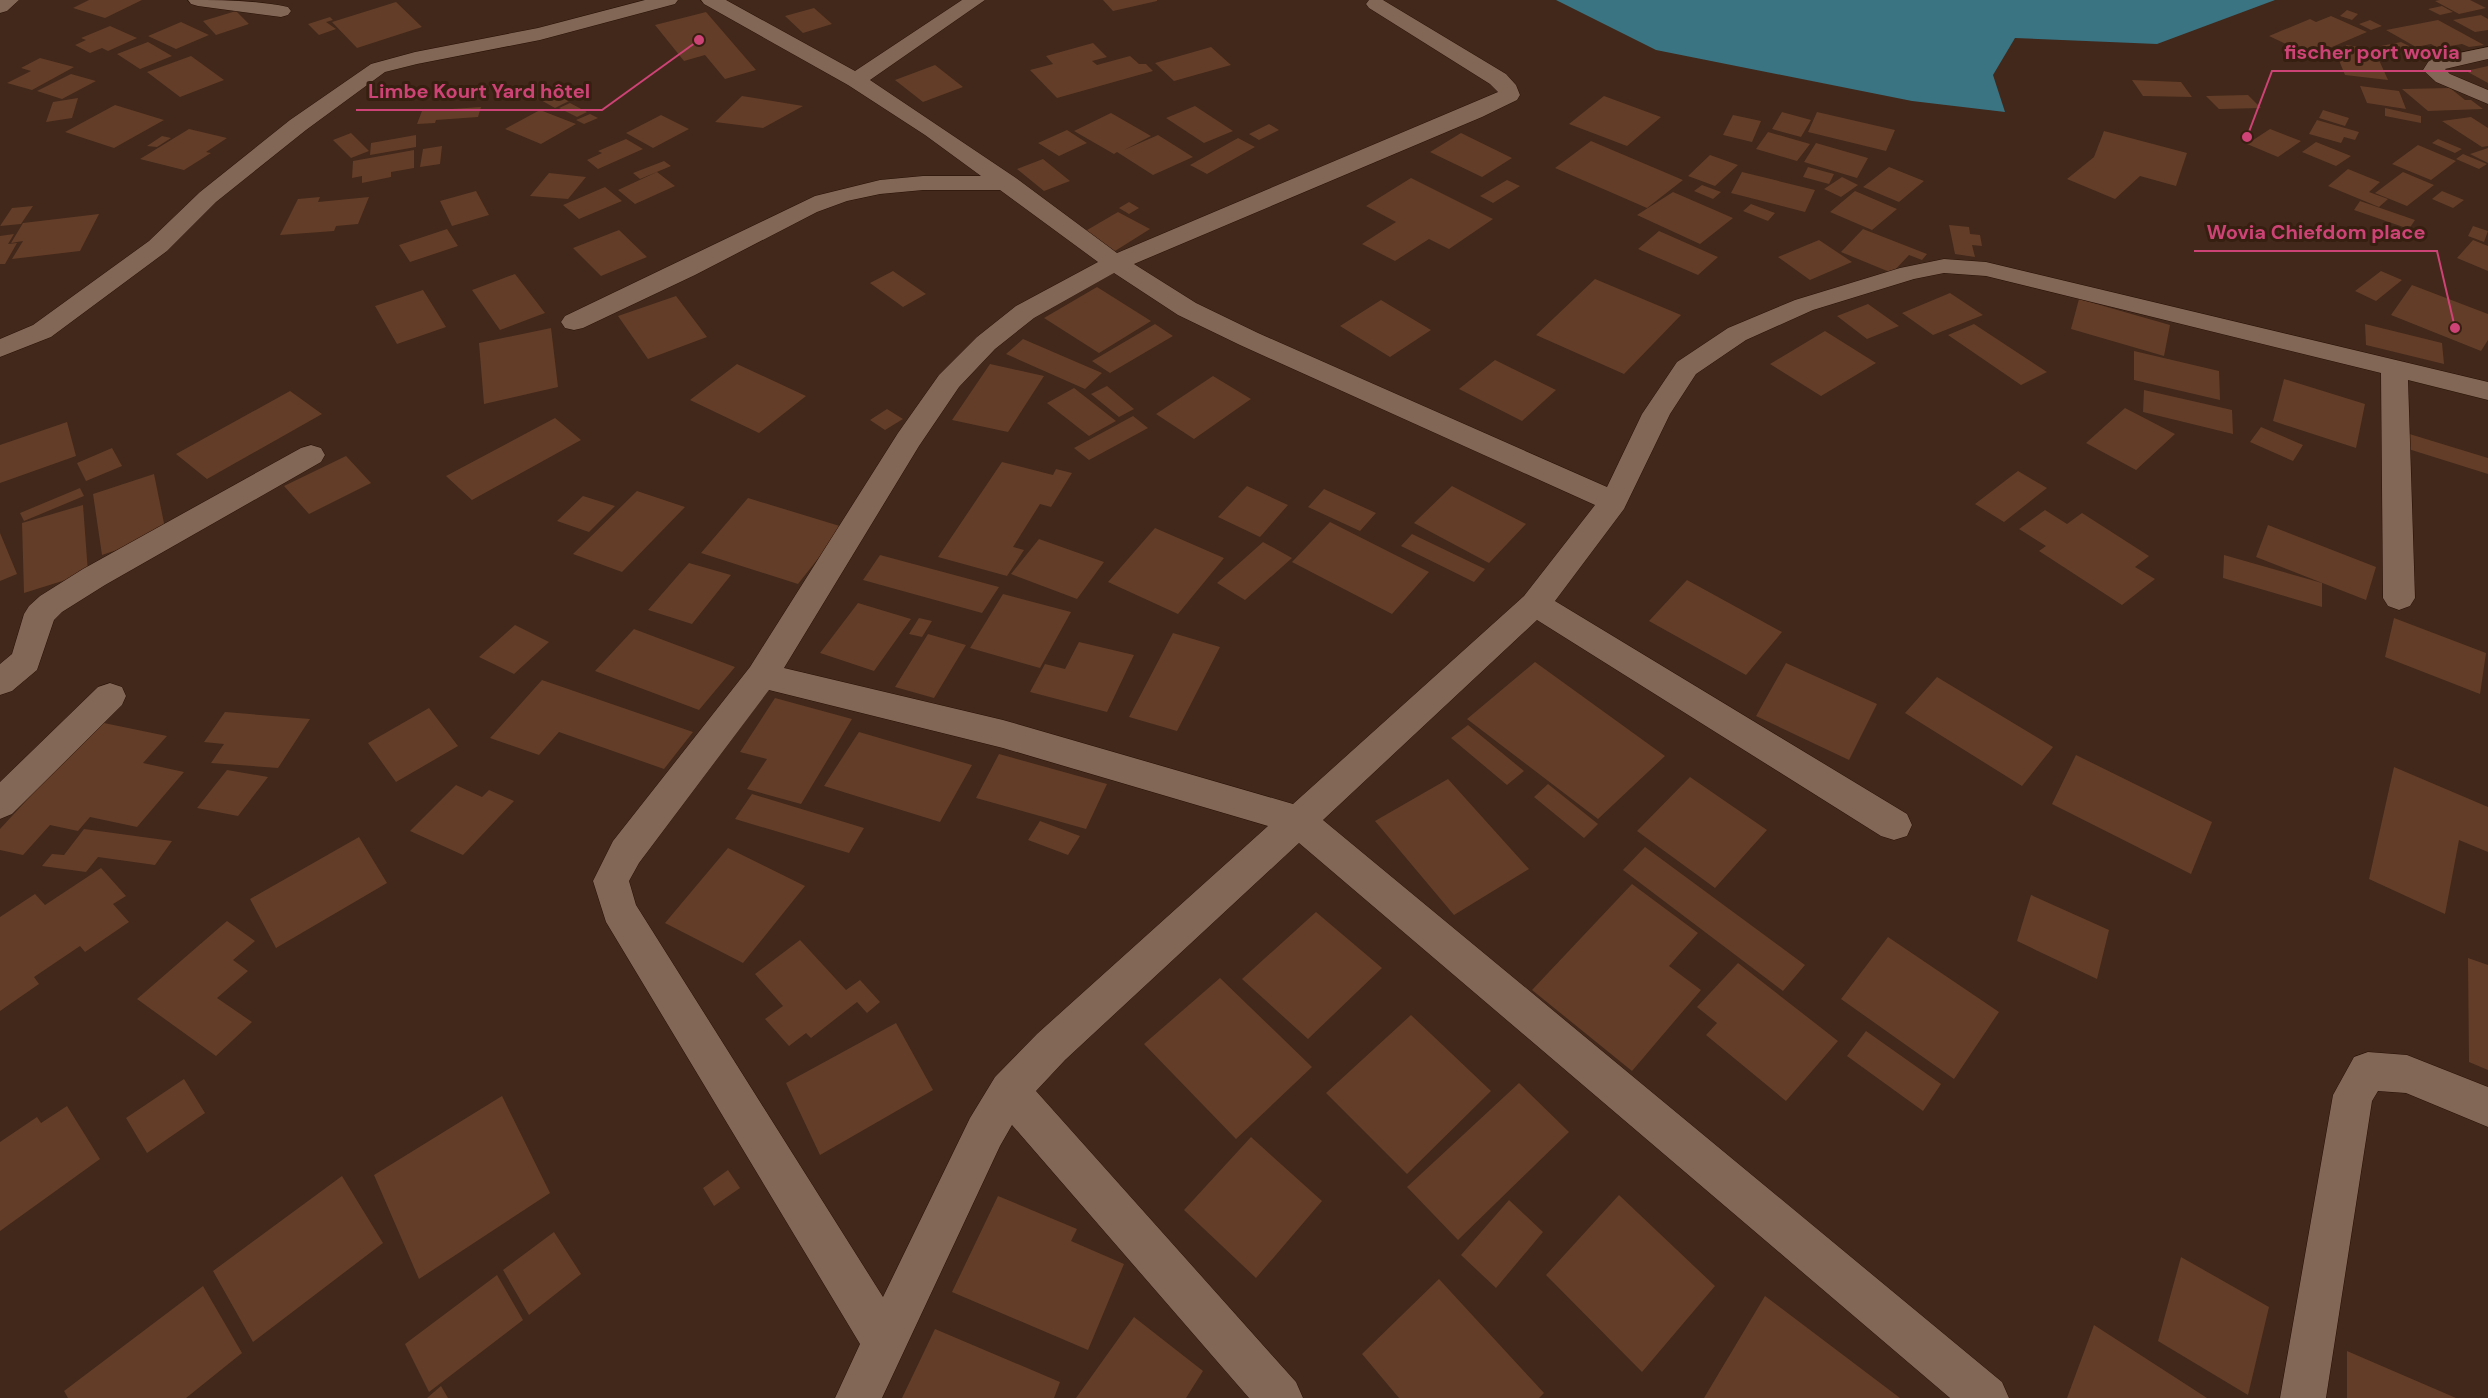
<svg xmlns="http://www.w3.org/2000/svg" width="2488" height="1398" viewBox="0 0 2488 1398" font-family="'DM Sans',sans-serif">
<rect width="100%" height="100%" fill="#41281a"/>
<path fill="#3a7382" d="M1556,0H2275L2157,44L2015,38L1993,75L2005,112L1912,101L1656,50Z"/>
<path fill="#633d28" d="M89,0H142L105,18L73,8Z
M1103,0H1157V1L1113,11Z
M2440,0H2470L2486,8L2459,14L2435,1Z
M396,2L422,27L357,48L332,22Z
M2442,6L2453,12L2440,15L2428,9Z
M814,8L832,24L803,33L785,16Z
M2347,10L2358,14L2352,20L2340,16Z
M236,11L249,24L216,35L203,21Z
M706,12L756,70L725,79L705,55L684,61L655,25Z
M2481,15L2488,19V30L2475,32L2453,20Z
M2331,16L2367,32L2311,56L2269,36L2310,19L2316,22Z
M330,17L333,20L326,22L336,29L319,35L308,24Z
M2370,20L2382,26L2371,30L2359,24Z
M2438,20L2484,45L2469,47L2462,44L2438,48L2431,44L2416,47L2386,30Z
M181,22L209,35L176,49L148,36Z
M110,26L137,38L108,51L102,48L90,53L75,45L86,40L81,38Z
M148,42L172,56L140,69L117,54Z
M2401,42L2411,47L2391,51L2381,46Z
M1093,43L1107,57L1092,61L1097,65L1130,56L1139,64H1146L1153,71L1057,98L1030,70L1053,64L1046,56Z
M2346,45L2374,49L2388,80L2345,75L2334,48L2348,50Z
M1211,47L1231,65L1174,81L1155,63Z
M191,56L224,80L180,97L147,72Z
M40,58L74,67L32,90L7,83L31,71L21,68Z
M935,65L963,87L923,102L895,80Z
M2488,66V83L2466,71Z
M71,74L96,81L62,99L37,91Z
M2132,80L2181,82L2192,97L2143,96Z
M2360,86L2399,91L2406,109L2367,103Z
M2450,88L2465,100H2471L2483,109L2428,111L2402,89Z
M553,93L569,101L555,108L539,99Z
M2248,95L2261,108L2219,109L2206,96Z
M742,96L803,106L763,128L715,122Z
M1604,96L1661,117L1627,146L1569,124Z
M78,98L72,118L46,122L53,102Z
M570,103L587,112L577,117L559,108Z
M115,105L164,120L114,148L65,132Z
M1195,106L1233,131L1204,143L1166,118Z
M481,107L478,117L436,120L435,123L417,124L422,111Z
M2385,108L2421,116V123L2385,116Z
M540,110L576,124L541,144L505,129Z
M2323,110L2349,118L2345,126L2319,118Z
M1782,112L1811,120L1801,137L1772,129Z
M1817,112L1895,130L1886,151L1808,132Z
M1111,113L1151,136L1124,150L1158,135L1193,157L1153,175L1117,152L1114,154L1074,131Z
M590,114L598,118L584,124L576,120Z
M661,115L689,129L653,148L626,133Z
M1733,115L1761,121L1752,142L1723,135Z
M2471,117L2488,128V146L2482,147L2442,121Z
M2317,120L2359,132L2355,140L2344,137L2341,143L2309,134Z
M1269,124L1279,130L1259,140L1249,134Z
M189,129L227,138L206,152L211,153L184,170L140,159Z
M2270,129L2301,141L2278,157L2247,144Z
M1067,130L1087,143L1059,156L1038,143Z
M2104,131L2187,153L2176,186L2140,176L2115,199L2067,179L2094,157Z
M1768,132L1810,144L1797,161L1756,149Z
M351,133L369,151L351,158L333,140Z
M1461,133L1512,158L1482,177L1430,152Z
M416,135V147L370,155L371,143Z
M162,136L171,138L157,147L147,146Z
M1238,138L1255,147L1207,174L1190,165Z
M626,139L643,149L598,169L587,160L602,153L598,151Z
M2438,139L2462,149L2455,153L2432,143Z
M1591,141L1683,180L1647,208L1555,168Z
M2316,142L2351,156L2336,166L2302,152Z
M1816,143L1868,158L1857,178L1804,162Z
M2418,145L2456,161L2431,180L2392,164Z
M442,146L440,164L420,167L423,149Z
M2488,148V163L2470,154Z
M414,150V168L391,172V177L362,183V176L352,178L353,161Z
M2463,154L2487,164L2479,169L2456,159Z
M1710,155L1738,165L1715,186L1688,176Z
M1043,159L1070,181L1044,191L1017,169Z
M664,161L671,166L640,179L633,173Z
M1808,167L1834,174L1829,184L1803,177Z
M1889,167L1924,181L1899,202L1863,187Z
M2348,169L2380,182L2369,192L2388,199L2379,207L2328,186Z
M657,172L675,186L635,204L618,190Z
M1742,172L1815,190L1805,212L1731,193Z
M2403,172L2434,185L2407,206L2375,193Z
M549,173L586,177L568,199L530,196Z
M1842,177L1858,185L1841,197L1824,189Z
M1411,178L1493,219L1449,249L1429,239L1395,261L1362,244L1396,222L1366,206Z
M1507,180L1520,186L1493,203L1480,196Z
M1702,185L1721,192L1713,199L1694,191Z
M605,187L622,201L579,219L563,205Z
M476,191L489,215L452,226L440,201Z
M1855,191L1897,209L1872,230L1830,212Z
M2442,191L2464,200L2453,208L2432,199Z
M1673,192L1733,218L1700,244L1637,215Z
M320,197L318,202L369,197L358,224L336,226L334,231L280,235L298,199Z
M2360,201L2415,220L2409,229L2354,210Z
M1129,202L1139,208L1129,214L1119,208Z
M1751,204L1775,213L1768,221L1743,211Z
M33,206L21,224L0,226L12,208Z
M1118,212L1150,229L1115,251L1082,233Z
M99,214L80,251L12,259L23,241L11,243L23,223Z
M1949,225L1969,227L1970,234L1980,235L1982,246L1972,245L1975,257L1955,254Z
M2473,226L2488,231L2484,242L2468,236Z
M447,229L458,246L410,262L399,245Z
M1863,229L1927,254L1922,260L1909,255L1892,273L1841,252Z
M619,230L647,257L601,276L573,248Z
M1659,231L1718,257L1698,275L1638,249Z
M14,234L8,244L17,243L5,264H0V236Z
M1819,240L1852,262L1810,280L1778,257Z
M2473,240L2488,246V271L2457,258Z
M893,271L926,294L903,307L870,283Z
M2381,271L2402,280L2376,301L2355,291Z
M515,274L545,313L500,330L472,290Z
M1595,279L1681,315L1624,374L1536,335Z
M2412,285L2488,314V340L2481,351L2391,315Z
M1097,287L1151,321L1099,353L1044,318Z
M423,290L446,327L397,344L375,306Z
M1950,293L1983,315L1933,335L1902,313Z
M676,296L707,337L648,359L618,316Z
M2079,299L2170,325L2164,356L2071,329Z
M1381,300L1431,330L1390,357L1340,326Z
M1868,304L1899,326L1867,339L1837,316Z
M1155,324L1173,336L1110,373L1092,361Z
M1974,324L2047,372L2021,385L1948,335Z
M2365,324L2442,343L2444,364L2366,345Z
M551,328L558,387L484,404L479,343Z
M1825,331L1876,363L1821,396L1770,364Z
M1023,339L1102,373L1085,389L1006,354Z
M2134,351L2219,371L2220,400L2134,380Z
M1495,360L1556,390L1522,421L1459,389Z
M737,364L806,396L759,433L690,400Z
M990,364L1044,376L1008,432L952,420Z
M1213,376L1251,399L1194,439L1156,414Z
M2284,379L2365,404L2356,448L2273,421Z
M1107,386L1134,409L1119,417L1091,394Z
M1074,388L1116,421L1089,436L1047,403Z
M2144,390L2232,410L2233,434L2143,412Z
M290,391L322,414L207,479L176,454Z
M2125,408L2175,434L2136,470L2086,443Z
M887,409L903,419L885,430L870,420Z
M1133,416L1148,428L1089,460L1074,448Z
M555,418L581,440L472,500L446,476Z
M67,422L76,456L0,483V445Z
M2261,427L2303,445L2293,461L2250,442Z
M2403,432L2488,458V474L2402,447Z
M112,448L122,466L86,481L77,463Z
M346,456L371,483L309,514L284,486Z
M1002,462L1053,475L1056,469L1072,473L1051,507L1040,504L1013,547L1024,550L1007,576L938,557Z
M2018,471L2047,488L2004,522L1975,504Z
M154,474L166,533L102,555L93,494Z
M1247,486L1288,505L1260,537L1218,517Z
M1452,486L1526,524L1489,563L1414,523Z
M80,488L84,496L24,521L20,513Z
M1324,489L1376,513L1360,531L1308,507Z
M637,491L685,507L622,572L573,554Z
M583,496L615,506L589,532L557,521Z
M748,498L843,527L798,584L701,553Z
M83,505L88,573L24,593L22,523Z
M2045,510L2067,524L2082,513L2149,556L2135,567L2155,579L2122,605L2039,551L2046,546L2019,529Z
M1330,522L1429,572L1392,614L1292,562Z
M2268,525L2376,567L2366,600L2256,557Z
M1155,528L1224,558L1178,614L1108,582Z
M0,533L17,574L0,581Z
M1412,534L1485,569L1474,582L1401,546Z
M1039,539L1104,562L1077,599L1011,574Z
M1263,542L1292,558L1245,600L1217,583Z
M880,555L999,587L982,613L863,580Z
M2224,555L2322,583V607L2223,578Z
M689,563L731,575L692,624L648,610Z
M1687,580L1782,632L1746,675L1649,621Z
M1003,594L1071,612L1040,668L970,648Z
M858,603L911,619L874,671L820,653Z
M919,618L932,621L922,637L909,634Z
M2394,618L2486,653L2480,694L2385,657Z
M515,625L549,642L514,674L479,657Z
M634,629L735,667L699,710L595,671Z
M1173,633L1220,647L1177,731L1129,717Z
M928,634L966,645L934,698L895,687Z
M1079,642L1134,655L1107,712L1030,692L1045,664L1065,669Z
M1535,662L1665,756L1598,819L1467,719Z
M1786,663L1877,704L1849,760L1756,716Z
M1937,677L2053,747L2022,786L1905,713Z
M542,680L693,732L664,769L559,732L539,755L490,738Z
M775,698L852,719L801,804L747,789L767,759L740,752Z
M429,708L458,746L396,782L368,743Z
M225,712L310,719L278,768L211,763L224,744L204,742Z
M99,722L167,736L143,763L184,772L137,827L90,817L78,831L50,825L23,855L0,850V829Z
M1468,725L1524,771L1507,785L1451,738Z
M859,732L972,765L940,822L824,786Z
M999,754L1107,784L1086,829L976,798Z
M2076,755L2212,822L2191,874L2052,804Z
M2394,767L2488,807V852L2459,840L2445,914L2369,879Z
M227,770L268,777L238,816L197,808Z
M1690,777L1767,830L1715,888L1637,831Z
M1448,779L1529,869L1454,915L1375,821Z
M1548,784L1598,824L1584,838L1534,797Z
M456,785L482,797L489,790L514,801L463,855L410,831Z
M752,794L864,828L849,853L735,819Z
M1040,821L1080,836L1068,855L1028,840Z
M84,829L172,841L155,865L98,857L86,872L42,866L52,854L64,855Z
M359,837L387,883L276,948L250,899Z
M1645,847L1805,965L1783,991L1623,870Z
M728,848L805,886L743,963L665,923Z
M101,868L126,896L113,904L129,922L85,952L80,946L34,977L39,984L0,1011V917L35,894L45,905Z
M1632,884L1698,933L1669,966L1701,990L1632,1071L1532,990Z
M2031,895L2109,930L2097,979L2017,941Z
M1316,912L1382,968L1308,1039L1242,979Z
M227,921L255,941L233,960L248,971L217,998L252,1022L216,1056L137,999Z
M1888,937L1999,1012L1954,1079L1841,999Z
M800,940L846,990L860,980L880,1002L867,1013L857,1002L811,1038L806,1033L789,1046L765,1019L783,1006L755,974Z
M2468,958L2488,965V1070L2469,1062Z
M1738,963L1838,1041L1786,1101L1706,1035L1717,1023L1697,1007Z
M1220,978L1312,1067L1236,1139L1144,1044Z
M1411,1015L1491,1091L1407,1174L1326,1093Z
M896,1023L933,1090L820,1155L786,1083Z
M1866,1031L1941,1084L1923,1111L1847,1056Z
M184,1079L205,1113L147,1153L126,1118Z
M1519,1083L1569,1132L1458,1240L1407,1187Z
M502,1096L550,1193L419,1279L374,1175Z
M67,1106L100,1159L0,1231V1142L37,1117L41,1123Z
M1251,1137L1322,1201L1256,1278L1184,1210Z
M728,1170L740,1188L714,1206L703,1188Z
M342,1176L383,1243L253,1342L213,1271Z
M1619,1195L1715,1286L1642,1372L1546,1275Z
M998,1196L1077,1229L1071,1241L1124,1264L1088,1350L952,1292Z
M1509,1200L1543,1232L1496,1288L1461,1255Z
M554,1232L581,1274L529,1315L503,1270Z
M2181,1257L2269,1307L2248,1395L2158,1341Z
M497,1275L523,1320L429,1392L405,1344Z
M1439,1279L1544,1393L1539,1398H1399L1362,1354Z
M203,1286L242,1353L186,1398H68L64,1391Z
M1765,1296L1900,1398H1704Z
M1134,1317L1203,1371L1186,1398H1076Z
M2094,1325L2207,1398H2067Z
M935,1329L1060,1382L1054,1398H902Z
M2347,1351L2456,1398H2347Z
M441,1386L448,1398H427Z"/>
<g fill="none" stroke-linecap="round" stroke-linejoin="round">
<defs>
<path id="minor" d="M0,0H19L7,11L0,13Z
M188,0C222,0 255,0 288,7L291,11L288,15L281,17L198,6L191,4Z
M645,0H678L675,4L540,40L417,64L385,72L306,130L216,202L167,251L51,337L0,357V339L33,325L149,241L200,192L290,120L371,64L415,52L538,28Z
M701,0H726L855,71L962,0H985L870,80L1016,178L1117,253L1498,92L1490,84L1369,8L1366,4L1369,0H1383L1506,74L1516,85L1520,95L1517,100L1482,117L1134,264L1196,303L1258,333L1607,487L1642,414L1677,362L1728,328L1795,300L1900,268L1944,259L1986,262L2488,382V400L2408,380L2415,598L2410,606L2399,610L2388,606L2383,598L2381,373L1986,276L1944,273L1914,279L1813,310L1746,340L1696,374L1670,414L1624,509L1555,601L1907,814L1912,825L1907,836L1894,840L1881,836L1537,620L1323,820L2002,1382L2009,1398H1950L1299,843L1065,1060L1036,1091L1296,1382L1303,1398H1249L1012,1125L1000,1146L882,1398H835L860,1344L606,922L593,881L613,841L750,667L898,433L939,375L977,337L1016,306L1098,262L1000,190H923L880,194L847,201L817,212L695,275L583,328L574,330L565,328L561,322L565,316L815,196L880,180L923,176H981L925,135L848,85L704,4ZM1114,273L1178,315L1240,345L1595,505L1524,596L1293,804L1003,720L784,668L919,446L959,387L995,349L1034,318ZM769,690L1003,748L1268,826L1037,1034L995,1077L970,1118L883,1297L636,905L629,881L639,863Z
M2488,47V59L2445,69L2450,74L2488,90V104L2436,82L2423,70L2430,59Z
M311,445L321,448L325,455L321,462L105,585L62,612L54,620L37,670L12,691L0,695V664L12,654L24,614L29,606L40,596L83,569L301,448Z
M110,683L122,687L126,696L122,705L12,814L0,819V782L98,687Z
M2368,1052L2407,1055L2488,1087V1127L2406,1093L2378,1091L2372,1101L2326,1398H2280L2333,1095L2354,1057Z"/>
</defs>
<use href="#minor" stroke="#271004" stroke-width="1"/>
<use href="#minor" fill="#826656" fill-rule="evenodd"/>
</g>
<path fill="none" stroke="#ce4376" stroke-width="2" d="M2247 137L2272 71H2471M699 40L602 110H356M2455 328L2437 251H2194"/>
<g fill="#ce4376" stroke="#361f10" stroke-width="2">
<circle cx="2247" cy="137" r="6"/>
<circle cx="699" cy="40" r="6"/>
<circle cx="2455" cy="328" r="6"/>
</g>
<g font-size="20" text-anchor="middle" font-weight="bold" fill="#ce4376" stroke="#361f10" stroke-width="6" stroke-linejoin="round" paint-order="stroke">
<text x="2372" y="59">fischer port wovia</text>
<text x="479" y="98">Limbe Kourt Yard hôtel</text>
<text x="2316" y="239">Wovia Chiefdom place</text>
</g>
</svg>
